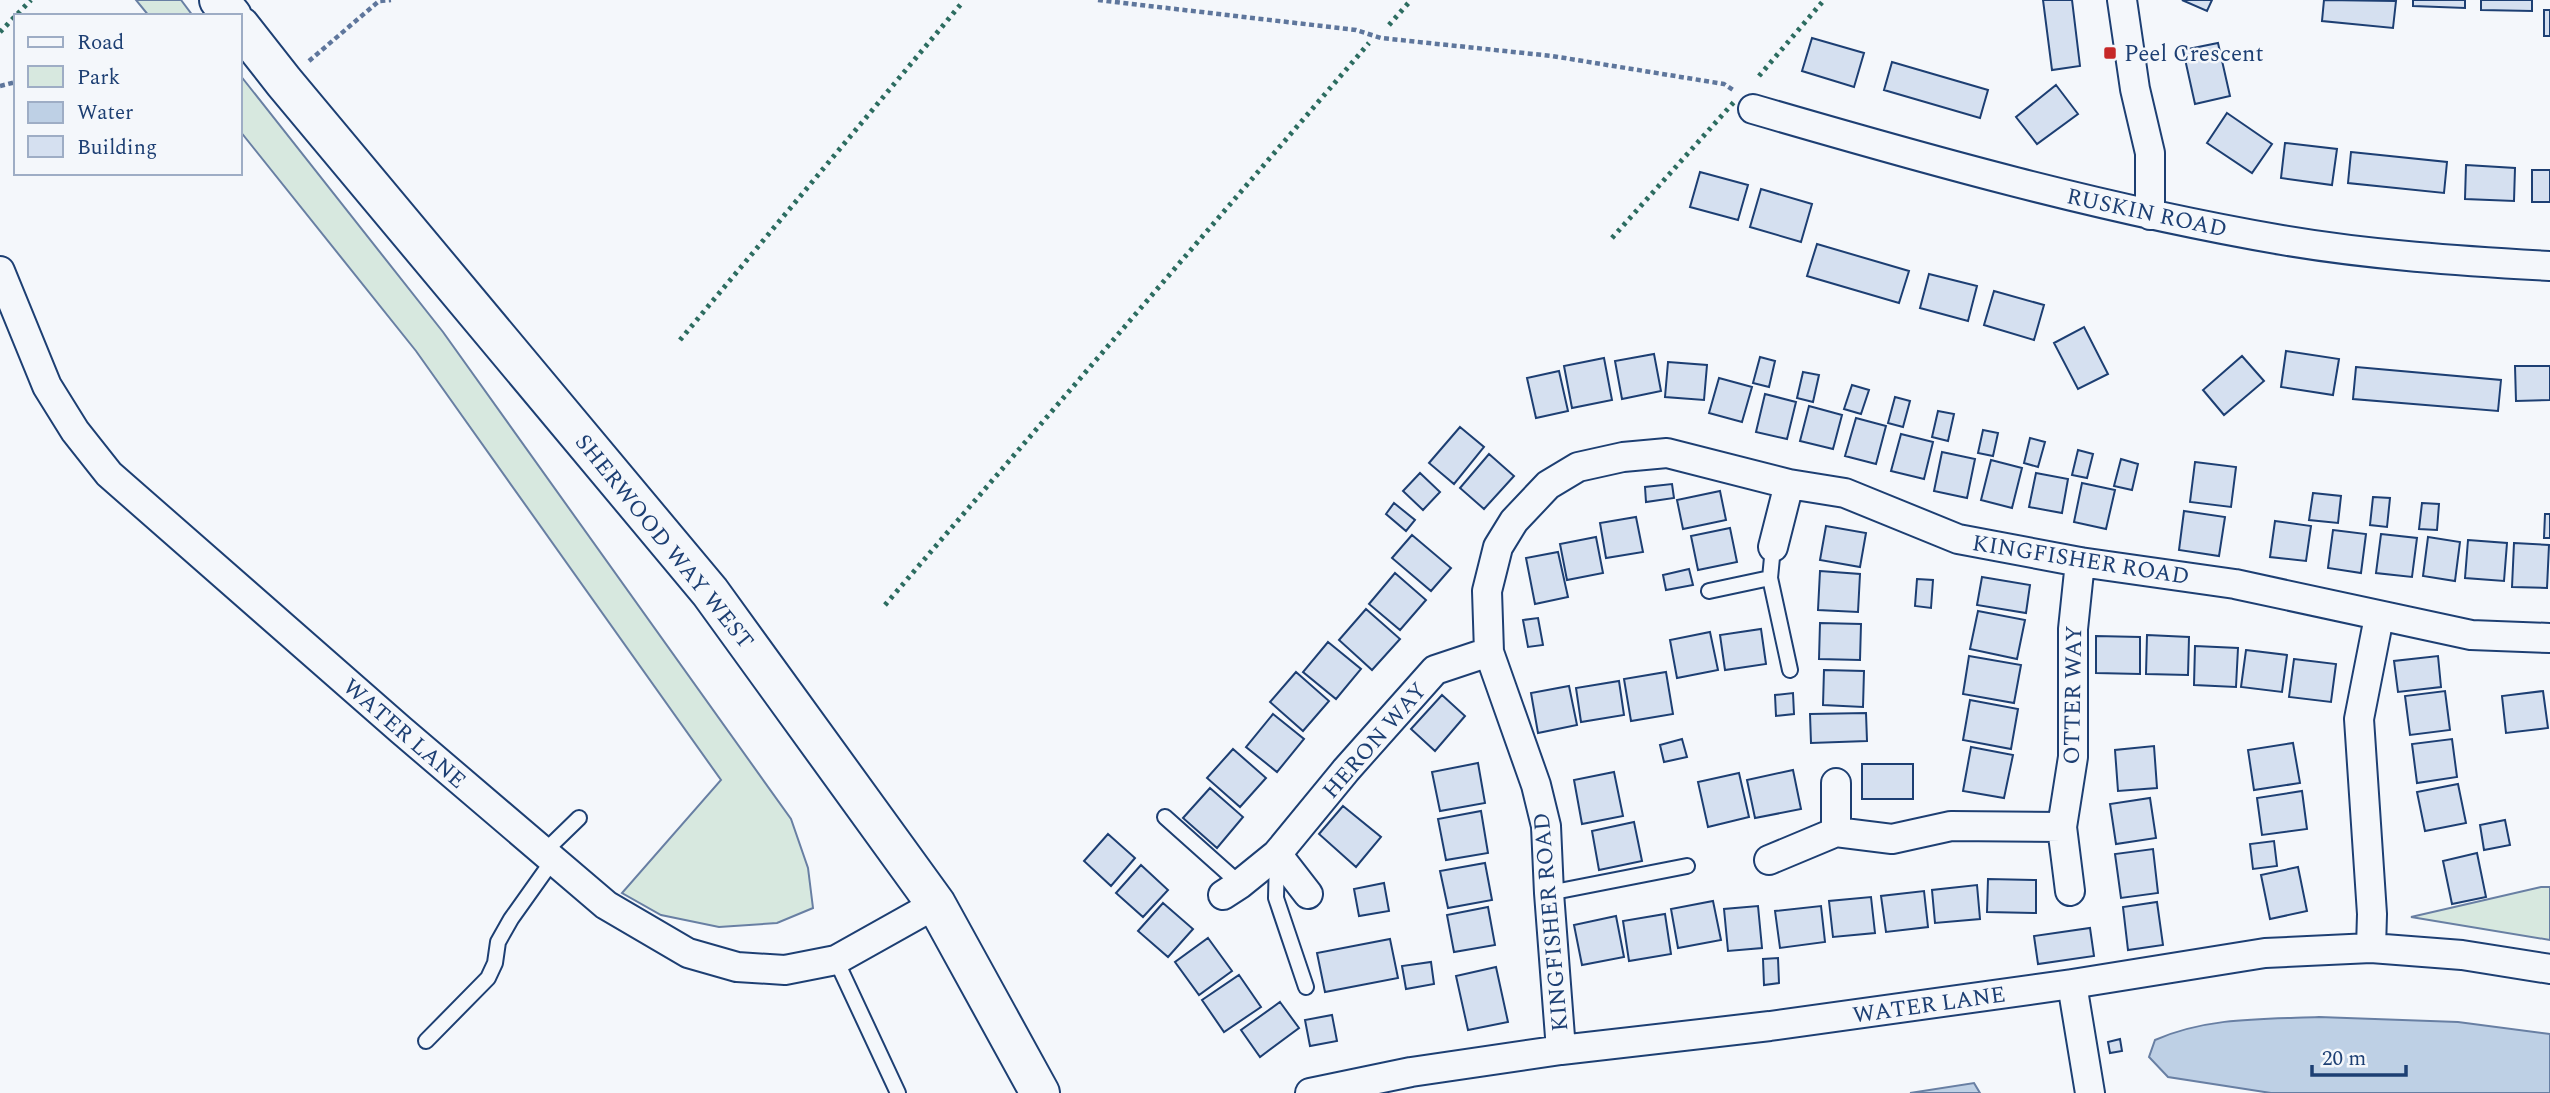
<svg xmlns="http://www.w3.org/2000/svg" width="2550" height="1093" viewBox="0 0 2550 1093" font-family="Spectral,serif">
<rect width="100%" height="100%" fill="#f4f7fb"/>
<path fill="#d7e8df" stroke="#687fa3" stroke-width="2" d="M136,0H181L193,16H149Z
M240,75L443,332L791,819L808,868L813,908L777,923L719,927L661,915L622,893L721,780L416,351L240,131Z
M2541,887H2550V940L2411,917Z"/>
<path fill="#bed0e5" stroke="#687fa3" stroke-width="2" d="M2319,1017L2458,1022L2550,1034V1093H2271L2168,1077L2149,1057L2155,1040C2207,1017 2264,1019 2319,1017Z
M1974,1083L1980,1093H1910Z"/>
<path fill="#d5e0f0" stroke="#1d3f73" stroke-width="2" d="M2043,0H2072L2080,66L2052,70Z
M2182,0H2212L2207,11Z
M2324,0L2396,1L2393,28L2322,21Z
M2413,0H2465V8L2413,6Z
M2481,0H2532V11L2481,10Z
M2544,10H2550V36H2544Z
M1812,38L1864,53L1854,87L1802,71Z
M2218,43L2230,96L2195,104L2183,50Z
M1892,62L1988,90L1980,118L1884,90Z
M2056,85L2078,114L2037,144L2016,117Z
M2227,113L2272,144L2252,173L2207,143Z
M2285,143L2337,149L2332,185L2281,178Z
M2351,152L2447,162L2444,193L2348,183Z
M2466,165L2515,168L2514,201L2465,199Z
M2532,170H2550V202H2532Z
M1700,172L1748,185L1738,220L1690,207Z
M1761,189L1812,204L1801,242L1750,227Z
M1817,244L1909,271L1899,303L1807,276Z
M1929,274L1977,286L1968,321L1920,308Z
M1994,291L2044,305L2034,340L1984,325Z
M2084,327L2108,374L2078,389L2054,343Z
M2286,351L2339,359L2333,395L2281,387Z
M1654,354L1661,391L1622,399L1615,361Z
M2242,356L2264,381L2224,415L2203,390Z
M1760,357L1775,361L1769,387L1753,383Z
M1604,358L1612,400L1572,408L1564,366Z
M1668,362L1707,365L1704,400L1665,397Z
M2515,366H2550V400L2516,401Z
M2356,367L2501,380L2498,411L2353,399Z
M1559,371L1568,411L1536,418L1527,378Z
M1803,372L1819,375L1813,402L1797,398Z
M1719,378L1752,387L1742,422L1709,413Z
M1852,385L1869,390L1861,414L1844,409Z
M1765,394L1796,402L1787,439L1756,432Z
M1895,397L1910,401L1903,427L1888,423Z
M1809,406L1842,415L1833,449L1800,441Z
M1938,411L1954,414L1948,441L1932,437Z
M1856,418L1886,426L1876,464L1845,456Z
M1460,427L1484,447L1454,484L1429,463Z
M1983,430L1998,433L1993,456L1978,453Z
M1901,434L1933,442L1924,479L1891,471Z
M2030,438L2045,442L2038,467L2024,463Z
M2078,450L2093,454L2087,478L2072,475Z
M1942,452L1975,459L1967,498L1934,491Z
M1489,454L1514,476L1484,509L1460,488Z
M2121,459L2138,464L2132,490L2114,486Z
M1991,460L2022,468L2012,508L1981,500Z
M2195,462L2236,467L2231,507L2190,502Z
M1420,473L1440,492L1423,510L1403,491Z
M2036,473L2068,479L2062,513L2029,507Z
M2082,483L2115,490L2106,529L2074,522Z
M1672,484L1674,498L1646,502L1645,487Z
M1720,491L1726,520L1683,529L1677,500Z
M2313,493L2341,496L2338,523L2309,520Z
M2373,497L2390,498L2387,527L2370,525Z
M1394,503L1415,520L1406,531L1386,514Z
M2422,503L2439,504L2437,530L2419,529Z
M2184,511L2225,517L2219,556L2179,550Z
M2545,514H2550V538H2544Z
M1636,517L1643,552L1606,558L1600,523Z
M2275,521L2311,526L2306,561L2270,557Z
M1826,526L1866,533L1860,567L1820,560Z
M1730,528L1737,562L1698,570L1691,536Z
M2333,530L2366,534L2361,573L2328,568Z
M2381,534L2417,538L2412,577L2376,573Z
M1412,535L1451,568L1431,591L1392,558Z
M1596,537L1603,573L1567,580L1560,544Z
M2428,537L2460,542L2455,581L2423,576Z
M2468,540L2507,543L2504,581L2465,578Z
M2514,543L2549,545L2547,588L2512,587Z
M1558,552L1568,597L1535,604L1526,558Z
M1689,569L1693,585L1666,590L1663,575Z
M1820,571L1860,574L1858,612L1818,610Z
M1395,573L1426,600L1400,630L1369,604Z
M1982,577L2030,585L2026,613L1977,605Z
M1917,579L1933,580L1931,608L1915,606Z
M1366,609L1400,639L1372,670L1339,640Z
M1978,611L2025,620L2017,659L1970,649Z
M1538,618L1543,645L1528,647L1523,620Z
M1820,623L1861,624L1860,660L1819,659Z
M1761,629L1766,664L1725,670L1720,635Z
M1710,632L1718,670L1677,678L1670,640Z
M2147,635L2189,637L2188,675L2146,674Z
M2096,636L2140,637V674L2096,673Z
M1328,642L1361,669L1336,699L1303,672Z
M2195,646L2238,648L2236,687L2194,685Z
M2246,650L2287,655L2282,692L2241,687Z
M1969,656L2021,665L2014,703L1963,694Z
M2438,656L2441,687L2398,692L2394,661Z
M2294,659L2336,664L2331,702L2289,697Z
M1824,670L1864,671L1863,707L1823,705Z
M1296,672L1329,701L1303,731L1270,702Z
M1666,672L1673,714L1631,721L1624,679Z
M1619,681L1624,715L1581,722L1576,688Z
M1569,686L1577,725L1538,733L1531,693Z
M2445,691L2450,730L2410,735L2405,696Z
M2543,691L2548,728L2506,733L2502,696Z
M1793,693L1794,714L1776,716L1775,695Z
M1442,695L1465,716L1435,751L1411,729Z
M1970,700L2018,709L2011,749L1963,740Z
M1866,713L1867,741L1811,743L1810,714Z
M1273,714L1304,739L1277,772L1246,747Z
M1682,739L1687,757L1664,762L1660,745Z
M2452,739L2457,777L2417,783L2412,744Z
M2293,743L2300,783L2254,790L2248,750Z
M2154,746L2157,788L2118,791L2115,750Z
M1971,747L2013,755L2004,798L1963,791Z
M1233,749L1266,778L1240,807L1207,778Z
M1478,763L1485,803L1440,811L1432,772Z
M1862,764H1913V799H1862Z
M1793,770L1801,809L1755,818L1747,780Z
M1614,772L1623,816L1582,824L1574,780Z
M1739,773L1749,817L1708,827L1698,782Z
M2458,784L2466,823L2425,831L2417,792Z
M1210,788L1243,817L1217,848L1183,818Z
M2302,791L2307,829L2262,835L2257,798Z
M2150,798L2156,838L2116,844L2110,804Z
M1343,806L1381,837L1356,867L1319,834Z
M1481,811L1488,853L1446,860L1438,819Z
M2505,820L2510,845L2484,850L2480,825Z
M1634,822L1642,861L1599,870L1592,831Z
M1108,834L1135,858L1111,886L1084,861Z
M2274,841L2277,866L2253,869L2250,844Z
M2153,849L2158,893L2121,898L2115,854Z
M2477,853L2486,897L2452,904L2443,861Z
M1485,863L1492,900L1448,908L1440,871Z
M1141,865L1168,890L1143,917L1116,893Z
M2298,867L2307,911L2270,919L2261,875Z
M1988,879L2036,880V913L1987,912Z
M1384,883L1389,911L1359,916L1354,889Z
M1977,885L1980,919L1935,923L1932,890Z
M1924,891L1928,927L1886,932L1881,896Z
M1871,897L1875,933L1833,937L1829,901Z
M1713,901L1721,940L1678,948L1671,909Z
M2157,902L2163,945L2128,950L2123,907Z
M1163,903L1193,929L1168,957L1138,931Z
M1758,906L1762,948L1728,951L1724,909Z
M1821,906L1825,942L1780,948L1775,911Z
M1488,907L1495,945L1454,952L1447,915Z
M1665,914L1671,954L1629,961L1623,921Z
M1616,916L1624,957L1582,965L1574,925Z
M2090,928L2094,956L2038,964L2034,936Z
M1208,938L1232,971L1199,995L1175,962Z
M1390,939L1398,978L1325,992L1317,953Z
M1778,958L1779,983L1764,985L1763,959Z
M1431,962L1434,984L1406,989L1402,966Z
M1496,967L1508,1022L1468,1030L1456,976Z
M1239,975L1261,1007L1224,1032L1202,1000Z
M1280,1002L1299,1028L1260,1057L1241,1030Z
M1332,1015L1337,1041L1310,1046L1305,1020Z
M2120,1039L2122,1051L2110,1053L2108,1042Z"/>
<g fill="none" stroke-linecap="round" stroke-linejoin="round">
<defs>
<path id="lane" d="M1773,547L1770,578L1790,670
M1709,591L1770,578
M1165,817L1240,884
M544,852L579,818
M1277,857L1276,898L1306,987
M1549,893L1687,866
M836,960L898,1093
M426,1041L488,978L495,963L498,942L511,919L553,860"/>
<path id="street" d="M2122,0L2135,89L2150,153V215
M1753,109C1928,160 2102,209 2282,240C2370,255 2460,261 2550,266
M0,271L47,386L75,431L109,474L401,730L606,905L688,953L737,967L785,970L836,960L936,904
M1773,547L1789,484
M1836,783V832L1892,839L1951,826L2062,827L2073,757V629L2080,562
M2062,827L2070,891
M1769,860L1836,832
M1308,894L1277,854L1346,770L1435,670L1489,652
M1223,895L1240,884L1277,854
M2371,948L2372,914L2359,719L2379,617
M2072,984L2090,1093
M1561,1050L1549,893L1546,826L1536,785L1489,652L1487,591L1498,547L1514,521L1548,485L1578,467L1623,457L1667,453L1789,484L1845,493L1958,539L2080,562L2235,584L2471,635L2550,638
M1310,1093L1411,1072L1561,1050L1770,1026L2072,984L2265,953L2371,948L2462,955L2550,969"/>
<path id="highway" d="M219,0L232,16
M240,26L284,82L710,592L936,904L1040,1093"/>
</defs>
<use href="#lane" stroke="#1d3f73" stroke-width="18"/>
<use href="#street" stroke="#1d3f73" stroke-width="32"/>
<use href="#highway" stroke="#1d3f73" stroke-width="42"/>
<path stroke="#5e769c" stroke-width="4.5" stroke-dasharray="5 3.5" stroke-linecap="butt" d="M1098,0L1356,30L1381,38L1552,56L1724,84L1733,90
M309,61L379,1L391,0
M0,86L16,82"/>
<use href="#lane" stroke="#f4f7fb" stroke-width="14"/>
<use href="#street" stroke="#f4f7fb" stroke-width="28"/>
<use href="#highway" stroke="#f4f7fb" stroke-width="38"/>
<path stroke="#2c6c60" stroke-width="5" stroke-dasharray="3.5 5" stroke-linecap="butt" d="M1389,25L1411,0
M0,32L31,0
M1759,76L1824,0
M1612,238L1734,102
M680,340L961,4
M885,605L1369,43"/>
</g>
<rect fill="#c62828" stroke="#f4f7fb" stroke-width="2.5" x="2103" y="46" width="14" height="14" rx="3.5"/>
<g text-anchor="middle" stroke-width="5" stroke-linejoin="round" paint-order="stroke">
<g font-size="23" fill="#1d3f73" stroke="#f4f7fb" text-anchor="start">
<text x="2124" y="61">Peel Crescent</text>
</g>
<g font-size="23" fill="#1d3f73" stroke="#f4f7fb">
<text transform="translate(2147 212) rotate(12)" y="8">RUSKIN ROAD</text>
<text transform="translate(665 541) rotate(51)" y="8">SHERWOOD WAY WEST</text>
<text transform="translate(2081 559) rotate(9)" y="8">KINGFISHER ROAD</text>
<text transform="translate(2072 695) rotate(-89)" y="8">OTTER WAY</text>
<text transform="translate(405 733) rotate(41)" y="8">WATER LANE</text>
<text transform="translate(1374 740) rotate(-49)" y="8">HERON WAY</text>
<text transform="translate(1550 922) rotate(-95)" y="8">KINGFISHER ROAD</text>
<text transform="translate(1929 1004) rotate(-8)" y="8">WATER LANE</text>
</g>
</g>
<rect x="14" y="14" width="228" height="161" fill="#f4f7fb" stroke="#9eadc5" stroke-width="2"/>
<rect x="28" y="37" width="35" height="10" fill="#f4f7fb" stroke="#9eadc5" stroke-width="2"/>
<text x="77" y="49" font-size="21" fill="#1d3f73">Road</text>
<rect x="28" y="66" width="35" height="21" fill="#d7e8df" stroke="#9eadc5" stroke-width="2"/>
<text x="77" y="84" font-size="21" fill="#1d3f73">Park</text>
<rect x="28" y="102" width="35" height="21" fill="#bed0e5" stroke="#9eadc5" stroke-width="2"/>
<text x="77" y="119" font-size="21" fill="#1d3f73">Water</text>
<rect x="28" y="136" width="35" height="21" fill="#d5e0f0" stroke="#9eadc5" stroke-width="2"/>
<text x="77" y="154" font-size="21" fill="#1d3f73">Building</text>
<path d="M2312 1065v10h94v-10" fill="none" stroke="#1d3f73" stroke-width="3.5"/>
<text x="2322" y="1065" font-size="21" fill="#1d3f73" stroke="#f4f7fb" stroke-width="5" paint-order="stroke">20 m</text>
</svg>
